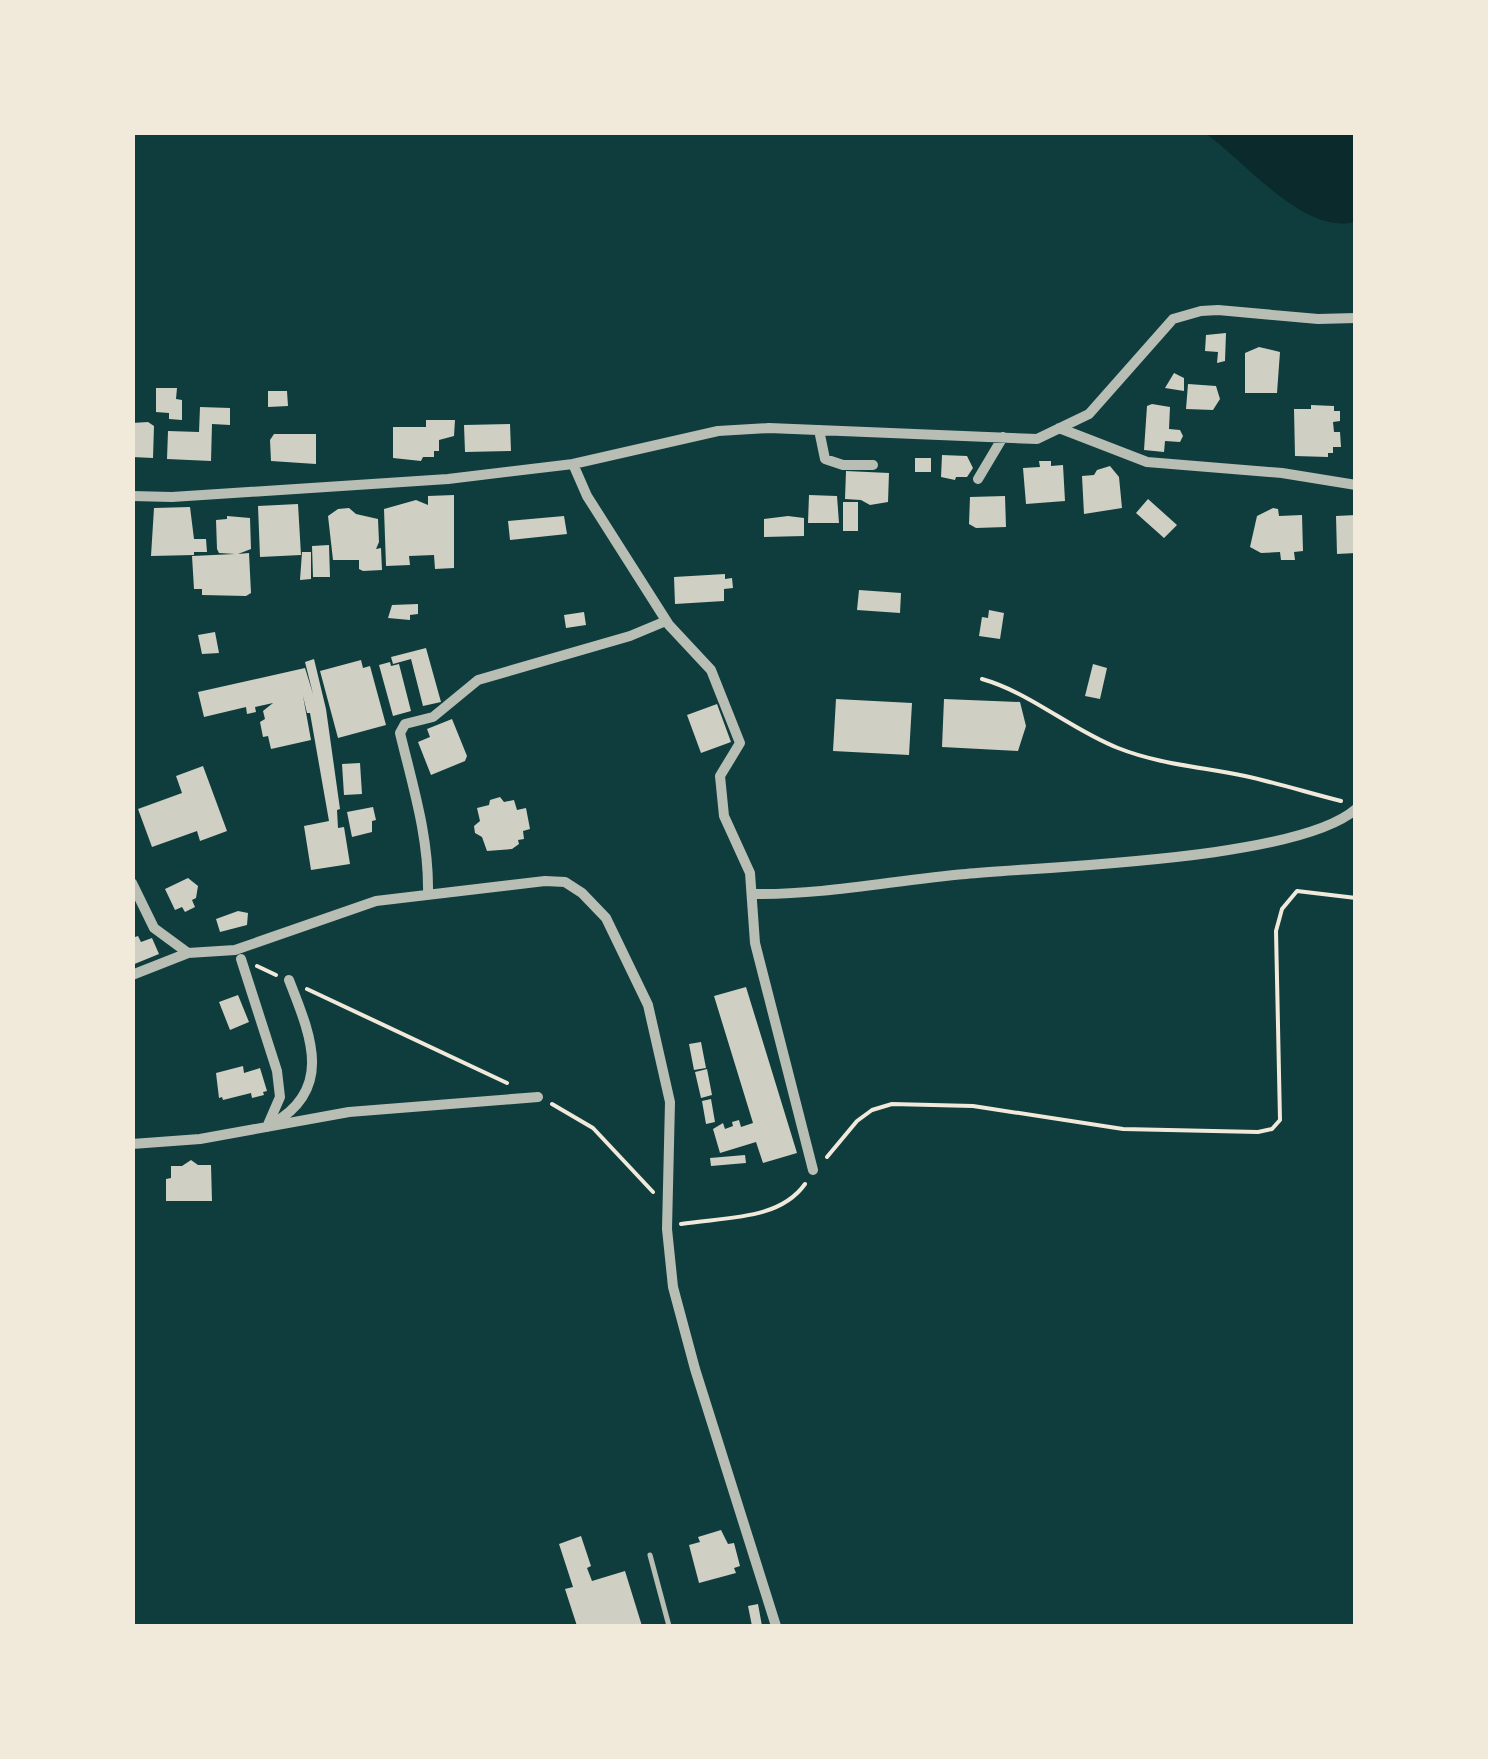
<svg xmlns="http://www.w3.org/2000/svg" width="1488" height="1759" viewBox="0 0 1488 1759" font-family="'DM Sans',sans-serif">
<rect width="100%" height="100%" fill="#0f3d3e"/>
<path fill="#0a2a2b" d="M1205,133H1355V222C1303,235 1245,161 1205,133Z"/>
<path fill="#cfcfc3" d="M1226,333L1225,361L1217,363L1218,352L1205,351L1206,335Z
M1259,347L1280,352L1277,393H1245V353Z
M1174,373L1184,378V391L1165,388Z
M1188,384L1216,386L1220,399L1213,410L1186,409Z
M156,388H177L176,399L182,400V420L169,419V413L156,412Z
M268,391H287L288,406L268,407Z
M1152,404L1170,407L1169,429L1180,430L1183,436L1180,442L1165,441L1164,452L1144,450L1147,406Z
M1311,405L1334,406V411H1340V421L1333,422L1334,432H1340L1341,447H1333V453H1328V457L1295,456L1294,409H1311Z
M200,407L230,408V425L212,424L211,461L167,459L168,431L199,432Z
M426,420H455L454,436L439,440V451H434V457H423L421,461L393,458V427H426Z
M148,422L154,426L153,458L132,457V423Z
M510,424L511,451L465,452L464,425Z
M274,434H316V464L271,461L270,440Z
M942,455L967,456L973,468L967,477H956L955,480L941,477Z
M915,458H931V472H915Z
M1039,461H1051V466L1063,465L1065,501L1026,504L1023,468L1040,467Z
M1110,466L1119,477L1122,508L1084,514L1082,476L1094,475L1097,470Z
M846,471L889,473L888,502L870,505L861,500L845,499Z
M454,495V568L435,569L434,555L409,556L410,565L386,566L384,509L416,500L428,505V496Z
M809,495L837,496L839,523H808Z
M1005,496L1006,527L976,528L969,524L970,497Z
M1148,499L1177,525L1164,538L1136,513Z
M843,502H858V531H843Z
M298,504L301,555L260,557L258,506Z
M190,507L194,539H206L207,552H194V555L151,556L154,508Z
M349,508L356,514L378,519L379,542L376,549L381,548L382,570L363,571L359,569V560H333L328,516L338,509Z
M1273,508L1278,509L1279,516L1302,515L1303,551L1294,552L1295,560H1281L1280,552L1261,553L1250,547L1257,516Z
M1356,515V553L1337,554L1336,516Z
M227,516L250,518L251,549L238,554L249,553L251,593L246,596L202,595V589H194L192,556L235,554L219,553L217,549L216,520L227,519Z
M564,516L567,534L510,540L508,521Z
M788,516L804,518V536L764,537V519Z
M329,545L330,577H313L312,546Z
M302,552H311V579L300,580Z
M725,574V579L732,578L733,588L724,589V601L675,604L674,577Z
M859,590L901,593L900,613L857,610Z
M418,604V614L410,615V620L388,618L392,605Z
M989,610L1004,613L1000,639L979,636L982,617L988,618Z
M584,612L586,625L566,628L564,615Z
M215,632L219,653L202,654L198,635Z
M426,648L441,702L423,706L411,659L393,664L391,657Z
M314,659L326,709L340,809L337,810L338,828L344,827L350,864L311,870L304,826L329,821L310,713H307L303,696L311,740L271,749L268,736L263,737L260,722L265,719L263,711L273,703L255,707L256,712L247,714L246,707L204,717L198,692L305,668L313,694L305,662Z
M361,660L363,668L370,666L386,725L338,738L320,671Z
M390,662L391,666L399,664L411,711L393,716L379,665Z
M1093,664L1107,668L1100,699L1085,696Z
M836,699L912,703L909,755L833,751Z
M944,699L1020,702L1026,726L1018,751L942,747Z
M717,704L731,742L701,753L687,715Z
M452,719L467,756L465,761L431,775L418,742L430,737L427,729Z
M360,763L362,794L344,795L342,764Z
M203,766L227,831L200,841L197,831L152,847L138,809L182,793L176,776Z
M500,797L504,802L514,800L517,810L526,808L530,829L523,831L524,839L518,840L519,844L512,849L487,851L482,837L475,833L474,826L480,821L477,808L489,805L490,800Z
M373,807L376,820L372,821V832L352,837L347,812Z
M188,878L198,886L196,898L192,900L195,907L185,912L182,907L175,910L165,889Z
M238,911L248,913L247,925L220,932L216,919Z
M138,936L141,942L152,938L159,954L132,965V938Z
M746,987L797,1153L763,1163L756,1142L720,1153L713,1129L723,1123L725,1129L733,1126L732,1122L739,1120L741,1127L753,1123L714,996Z
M238,995L249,1022L230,1030L219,1002Z
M701,1042L706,1068L694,1070L689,1044Z
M243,1066L244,1073L260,1068L267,1091L263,1092L264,1095L252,1098L251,1093L223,1100L222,1097L219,1098L216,1073Z
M707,1069L712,1095L701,1098L695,1072Z
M711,1099L715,1122L706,1124L702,1101Z
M745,1155L746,1163L711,1166L710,1158Z
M191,1160L198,1165H211L212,1201H166V1179L171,1178V1166H182Z
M721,1530L728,1544L734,1543L740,1566L734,1568L736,1573L699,1583L689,1545L700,1542L698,1537Z
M581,1536L591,1566L587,1568L592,1581L625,1571L642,1626H577L565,1589L573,1587L559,1544Z
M758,1604L762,1626H752L748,1606Z"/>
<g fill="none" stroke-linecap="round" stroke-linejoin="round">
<path stroke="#f1e9da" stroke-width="4" d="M982,679C1031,693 1070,729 1118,748C1158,764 1202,767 1245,776C1277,783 1309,793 1341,801
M257,966L276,975
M307,989L507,1083
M552,1104L593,1128L653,1192
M827,1157L857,1121L872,1110L892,1104L973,1106L1123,1129L1258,1132L1272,1129L1280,1120L1276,931L1282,909L1297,891L1356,898
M681,1224C723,1217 779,1221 805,1184"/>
<path stroke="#b8beb3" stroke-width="5" d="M650,1555L669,1626"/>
<path stroke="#b8beb3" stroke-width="10" d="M1059,428L1147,462L1282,473L1356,485
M819,430L825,459L843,465H873
M573,464L587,496L669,625L711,670L740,743L720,776L724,816L750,873L755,943L813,1170
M978,479L1003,437
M132,496L172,497L448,479L573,464L718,431L769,428L1037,439L1089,414L1173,319L1201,311L1218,310L1318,319L1356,318
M132,883L154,928L188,953
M428,893C429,837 413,787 400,733L405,724L433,717L478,680L630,636L666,621
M753,894C825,895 895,880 966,874C1051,866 1298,860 1356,809
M241,959L277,1071L280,1097L267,1127
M132,975L188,953L235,950L376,901L545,881L565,882L582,893L606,918L648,1005L670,1102L667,1229L673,1287L695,1369L776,1626
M272,1124C335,1089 310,1034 289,980
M132,1144L200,1139L349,1112L538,1097"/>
</g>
<rect width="1488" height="1759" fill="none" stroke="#f1e9da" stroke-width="270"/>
</svg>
